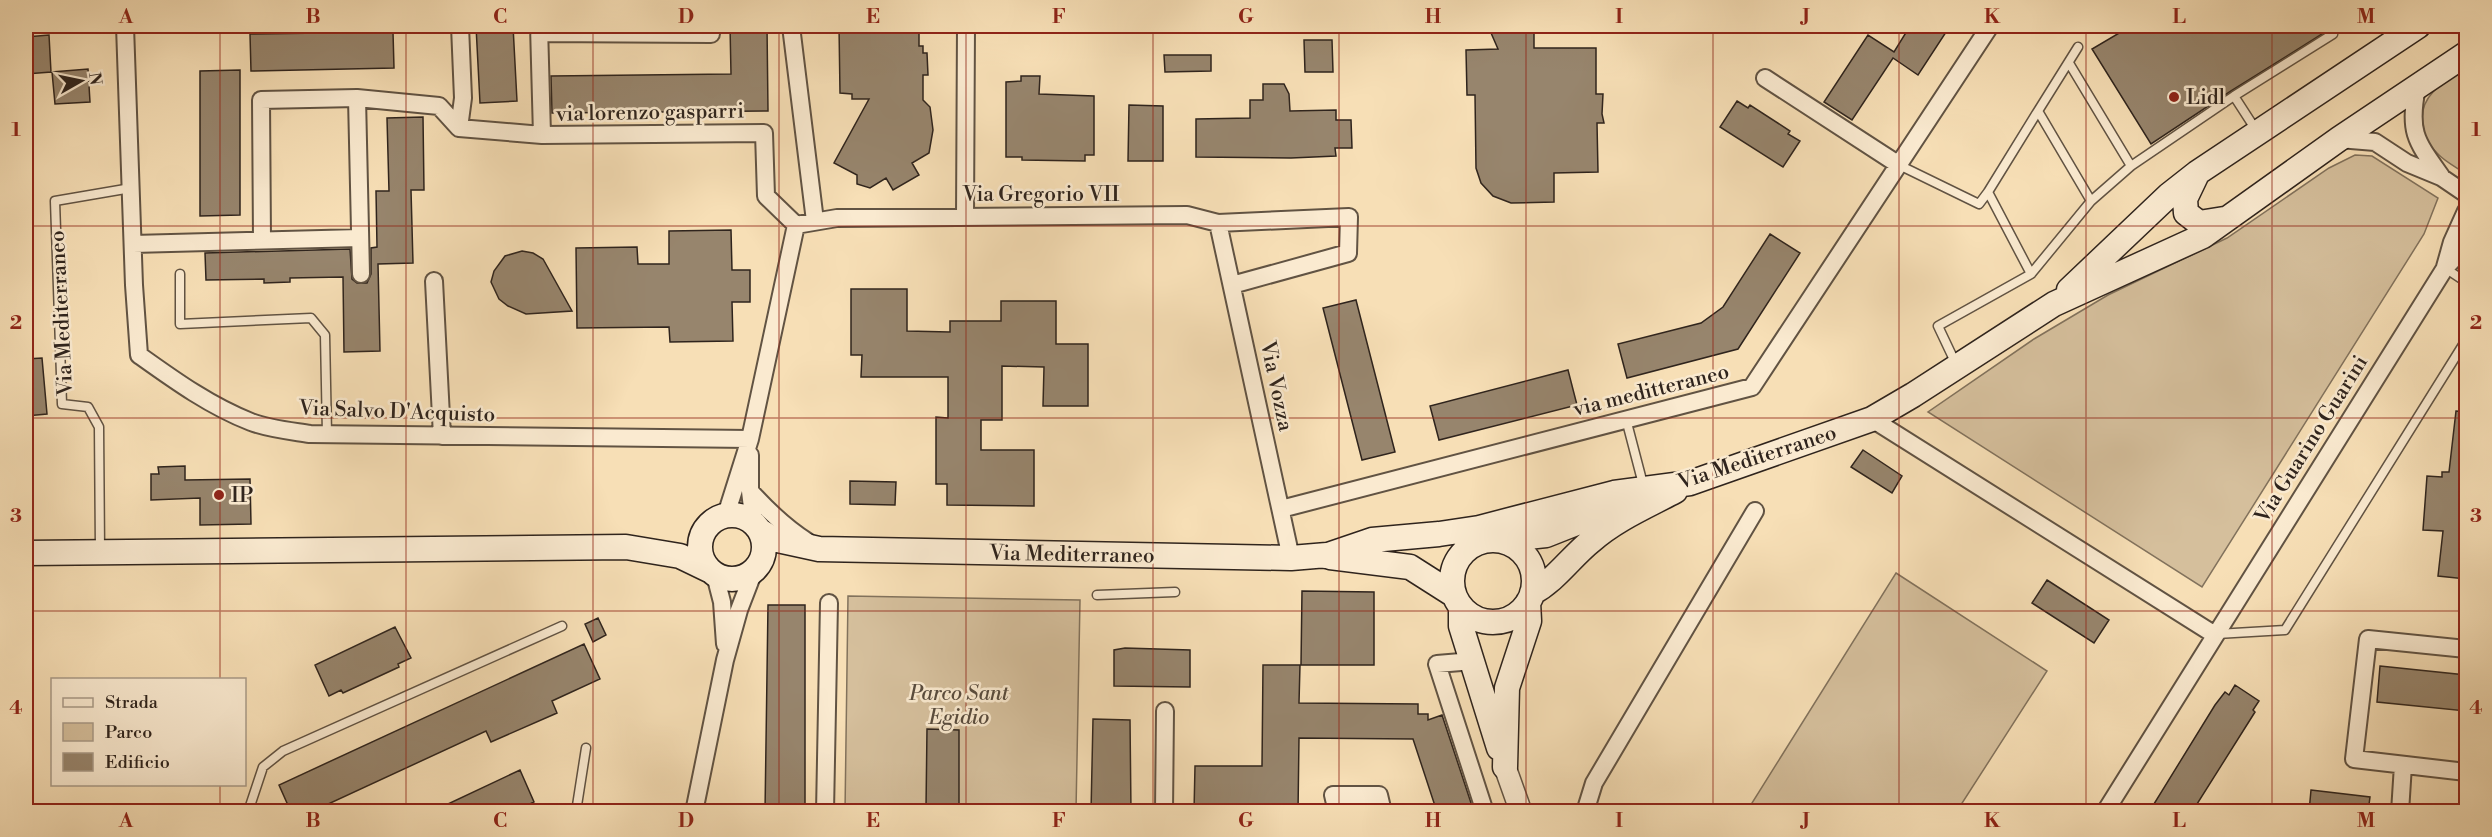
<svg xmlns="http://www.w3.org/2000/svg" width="2492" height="837" viewBox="0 0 2492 837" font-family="'Libre Bodoni',serif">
<rect width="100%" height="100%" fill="#f7dfb6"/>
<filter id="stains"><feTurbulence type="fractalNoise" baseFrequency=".00333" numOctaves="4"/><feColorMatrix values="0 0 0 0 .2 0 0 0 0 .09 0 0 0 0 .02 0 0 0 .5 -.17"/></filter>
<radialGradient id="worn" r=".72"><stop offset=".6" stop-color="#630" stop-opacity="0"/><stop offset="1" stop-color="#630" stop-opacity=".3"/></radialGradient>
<path fill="#d5bf9c" stroke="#82725c" stroke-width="1.5" d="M2466,66V174C2458,168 2447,163 2439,155C2421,139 2415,111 2433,92C2442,82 2456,74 2466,66Z
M2355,155L2372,156L2438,198L2424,234L2202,587L1928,412L2034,339L2108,295L2227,238L2329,168Z
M1896,573L2047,671L1957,811H1747Z
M848,596L1080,600L1076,811L845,812Z"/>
<path fill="#97856d" stroke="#2f241d" stroke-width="1.5" d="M476,26H513L517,101L480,103Z
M730,26H767L768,111L552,113L551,76L731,74Z
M839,26H919V46H923V53H927L928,75H923V100L930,107L933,130L929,153L912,163L919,175L893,190L886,178L870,188L857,184V175L834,163L869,99H852V94L840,93Z
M1488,26H1534V48H1596V94H1603L1602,114L1604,123H1597L1598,172L1554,173V202L1511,203L1493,196L1481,183L1476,168L1475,95H1467L1466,50L1498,49Z
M1910,26H1950L1918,75L1893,58L1852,120L1824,102L1868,35L1894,52Z
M2131,26H2339L2330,29L2231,91L2151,144L2092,49Z
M393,32L394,68L251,71L250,34Z
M49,35L51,72L26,74V37Z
M1304,40H1332L1333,72H1305Z
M1164,55H1211V71L1165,72Z
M88,69L90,102L55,104L52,72Z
M240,70V215L200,216V71Z
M1021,76H1040L1039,94L1094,96V155H1085V161L1022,160V157H1006V82L1021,81Z
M1263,84H1284L1289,94L1290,111L1336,110V120H1351L1352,148H1335L1336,156L1291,158L1196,157V119L1250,118V100H1263Z
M1737,101L1748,108L1750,105L1790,131L1788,134L1800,141L1783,167L1720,127Z
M1129,105L1163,106V161H1128Z
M423,117L424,190H411L413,263L378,264L380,351L344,352L343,277L290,278V282L264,283V279L206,280L205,253L350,249L352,279L357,283H367L371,274V248L377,247L376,191H389L387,118Z
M731,230L732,270H750V302H732L733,341L670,342L669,327L577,328L576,248L637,247L638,264H669V231Z
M1770,234L1800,253L1738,349L1627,378L1618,344L1701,323L1723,307Z
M522,251L533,253L543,259L572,311L526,314L508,306L499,299L491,282L494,271L505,256Z
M851,289H907V331L950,332V321H1001V301H1056V344H1088V406H1043L1044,367L1002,366V420H981V450H1034V506L947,505V484H936V417L948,418V377H861L862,355H851Z
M1356,300L1395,452L1362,460L1323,308Z
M42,358L47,414L26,416V359Z
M1568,370L1577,405L1439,440L1430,406Z
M2456,411L2466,412V579L2438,576L2443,531L2423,530L2427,476L2442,477V472H2449Z
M1863,450L1902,476L1892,493L1851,467Z
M185,466V480L250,479L251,524L200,525V498L151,500V474H159L158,467Z
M850,481L896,482L895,505L850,504Z
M2047,580L2109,620L2094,643L2032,603Z
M1302,591L1374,592V665H1301Z
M768,605H805V812H765Z
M598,618L606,635L593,642L585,624Z
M395,627L411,658L398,664L399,667L343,693L341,690L329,696L315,665Z
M584,644L600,679L552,701L557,713L491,742L486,731L311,812H291L279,785Z
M1125,648L1190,650V687L1114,686V650Z
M1263,665H1300L1299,703L1418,704V714H1428V720L1442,715L1474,812H1437L1413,739L1299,738L1298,812H1194L1195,766H1262Z
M2380,666L2466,675V711L2377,702Z
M2235,685L2259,701L2253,710L2255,712L2192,812H2149L2215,705L2225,692L2229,695Z
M1093,719L1130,720L1131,812H1091Z
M927,729L959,730V809L926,808Z
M520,770L534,802L513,812H431Z
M2311,790L2370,797L2368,812H2309Z"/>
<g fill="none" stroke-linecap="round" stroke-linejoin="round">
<defs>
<path id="service" d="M2078,47L2038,111L2091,201
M2069,63L2131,166L2234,96L2333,34
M2234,96L2256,130
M1899,165L1979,204L1988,192
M2445,268L2466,282
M180,274V324L311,318L325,335L327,434
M2031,274L1988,192L2038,111
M1956,364L1938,326L2031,274L2091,201L2131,166
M1626,419L1644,488
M100,551L99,427L88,407L62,404L55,201L131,188
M1097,595L1175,592
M2217,634L2285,630L2466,340
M248,812L263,767L283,751L562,626
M576,812L586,748"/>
<path id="minor" d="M125,26L134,285L139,355C174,380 210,406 251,422C269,429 291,431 310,434L750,439
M539,26L542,135
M791,26L815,221
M539,33L711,34V26
M1765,78L1899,165
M2417,87C2408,132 2416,141 2441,176
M357,98L439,106L459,128
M459,128L542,135L764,133L766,196L796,225
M459,128L463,98L460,26
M2339,139L2375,142L2407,163L2441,177L2466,194
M965,217L966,26
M1218,223L1291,558
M262,240L261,100L357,98L361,274
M133,244L360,238
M2445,267L2452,242L2466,211
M434,281L442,436
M1872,419L2215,635
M750,455V491L754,524
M750,491C768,511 786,528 808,542
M1281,509L1752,387L1990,26
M726,515L750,439L796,225L837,218L1187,215L1218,223L1349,217L1348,253L1232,285
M715,575L722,602L725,644
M2466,649L2368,639L2354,759L2466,772
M1473,661L1437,664L1485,812
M694,812L725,660L739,610L754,571
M825,812L829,603
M1164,812L1165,711
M1337,812L1333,795H1379L1383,812
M1585,812L1594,783L1755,511
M2105,812L2445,268L2466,246
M2400,812L2403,765"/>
<path id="tertiary" d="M1505,767L1521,812"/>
<path id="secondary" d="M2196,176L2185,199L2186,213L2199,223L2224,219
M2069,290L2169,195L2197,173L2418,26
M700 547a32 32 0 1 1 64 0a32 32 0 1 1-64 0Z
M760,531L773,539L819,549L1291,558L1339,554
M1452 581a41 41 0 1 1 82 0a41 41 0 1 1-82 0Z
M1500,540L1546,535L1622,505
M26,553L626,547L680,556L709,570
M1325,556L1372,540L1439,534L1479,528L1614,493L1690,483L1872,419L1913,395L2054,304L2203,236L2339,139L2466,54
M1330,557L1410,567L1454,595
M1532,593C1556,580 1570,558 1591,541C1616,519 1647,506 1675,491
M1461,608V626L1499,748
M1505,767L1507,688L1529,621L1528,602"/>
</defs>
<use href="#service" stroke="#615343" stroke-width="11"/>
<use href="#minor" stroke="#615343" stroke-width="20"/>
<use href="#tertiary" stroke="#615343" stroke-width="24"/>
<use href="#secondary" stroke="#2f241d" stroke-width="27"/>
<use href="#service" stroke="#faead0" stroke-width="8"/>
<use href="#minor" stroke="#faead0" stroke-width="16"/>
<use href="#tertiary" stroke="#faead0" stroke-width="21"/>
<use href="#secondary" stroke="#faead0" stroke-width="24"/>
</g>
<path fill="none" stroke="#8f2418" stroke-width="1.5" stroke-opacity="0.55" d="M220,26V680M406,26V812M593,26V812M779,26V812M966,26V812M1153,26V812M1339,26V812M1526,26V812M1713,26V812M1899,26V812M2086,26V812M2272,26V812M26,226H2466M26,418H2466M26,611H2466M220,784V812"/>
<g fill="#8f2418" stroke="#faead0" stroke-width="2">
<circle cx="2174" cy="97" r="6"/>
<circle cx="219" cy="495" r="6"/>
</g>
<g text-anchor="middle" stroke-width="5" stroke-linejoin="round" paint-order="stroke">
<g font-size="21" fill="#2f241d" stroke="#faead0" text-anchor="start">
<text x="2186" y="104">Lidl</text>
<text x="231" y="502">IP</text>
</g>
<g font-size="21" fill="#2f241d" stroke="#faead0">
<text transform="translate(650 112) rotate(-1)" y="7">via lorenzo gasparri</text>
<text x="1041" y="201">Via Gregorio VII</text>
<text transform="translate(61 313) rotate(-93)" y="7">Via Mediterraneo</text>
<text transform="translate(1277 386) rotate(78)" y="7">Via Vozza</text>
<text transform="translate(1651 390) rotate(-14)" y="7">via meditteraneo</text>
<text transform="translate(397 411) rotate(2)" y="7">Via Salvo D'Acquisto</text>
<text transform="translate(2311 439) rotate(-58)" y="7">Via Guarino Guarini</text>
<text transform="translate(1757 457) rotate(-18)" y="7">Via Mediterraneo</text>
<text transform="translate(1072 554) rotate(1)" y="7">Via Mediterraneo</text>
</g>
<g font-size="21" font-style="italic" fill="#584b3d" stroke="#faead0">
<text x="959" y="700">Parco Sant<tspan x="959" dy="24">Egidio</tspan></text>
</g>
</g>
<rect width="2492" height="837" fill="none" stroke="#f7dfb6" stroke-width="66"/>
<rect x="51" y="678" width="195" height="108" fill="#faead0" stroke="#a99b88" stroke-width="1.5"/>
<rect x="63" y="698" width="30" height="9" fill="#faead0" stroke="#a99b88" stroke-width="1.5"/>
<text x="105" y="708" font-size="18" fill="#2f241d">Strada</text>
<rect x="63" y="723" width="30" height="18" fill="#d5bf9c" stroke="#a99b88" stroke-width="1.5"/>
<text x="105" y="738" font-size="18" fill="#2f241d">Parco</text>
<rect x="63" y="753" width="30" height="18" fill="#97856d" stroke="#a99b88" stroke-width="1.5"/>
<text x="105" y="768" font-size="18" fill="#2f241d">Edificio</text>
<g transform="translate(81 81) rotate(81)" stroke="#faead0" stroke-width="4.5" paint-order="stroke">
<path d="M0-4.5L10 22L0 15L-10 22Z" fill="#2f241d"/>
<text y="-9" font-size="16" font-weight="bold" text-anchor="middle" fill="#2f241d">N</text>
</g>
<rect x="33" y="33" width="2426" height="771" fill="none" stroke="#8f2418" stroke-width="2"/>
<g font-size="20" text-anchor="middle" font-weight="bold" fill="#8f2418">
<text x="126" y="23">A</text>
<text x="313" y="23">B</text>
<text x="500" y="23">C</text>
<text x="686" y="23">D</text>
<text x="873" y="23">E</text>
<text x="1059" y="23">F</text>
<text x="1246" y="23">G</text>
<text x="1433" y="23">H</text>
<text x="1619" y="23">I</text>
<text x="1806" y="23">J</text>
<text x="1992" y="23">K</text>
<text x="2179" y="23">L</text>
<text x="2366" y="23">M</text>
<text x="16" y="136">1</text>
<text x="2476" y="136">1</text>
<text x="16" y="329">2</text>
<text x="2476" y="329">2</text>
<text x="16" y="522">3</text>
<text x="2476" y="522">3</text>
<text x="16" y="714">4</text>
<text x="2476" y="714">4</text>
<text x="126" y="827">A</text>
<text x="313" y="827">B</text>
<text x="500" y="827">C</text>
<text x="686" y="827">D</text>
<text x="873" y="827">E</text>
<text x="1059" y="827">F</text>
<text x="1246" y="827">G</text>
<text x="1433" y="827">H</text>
<text x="1619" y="827">I</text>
<text x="1806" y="827">J</text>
<text x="1992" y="827">K</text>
<text x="2179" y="827">L</text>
<text x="2366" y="827">M</text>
</g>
<rect width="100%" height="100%" filter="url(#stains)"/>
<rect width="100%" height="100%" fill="url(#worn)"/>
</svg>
